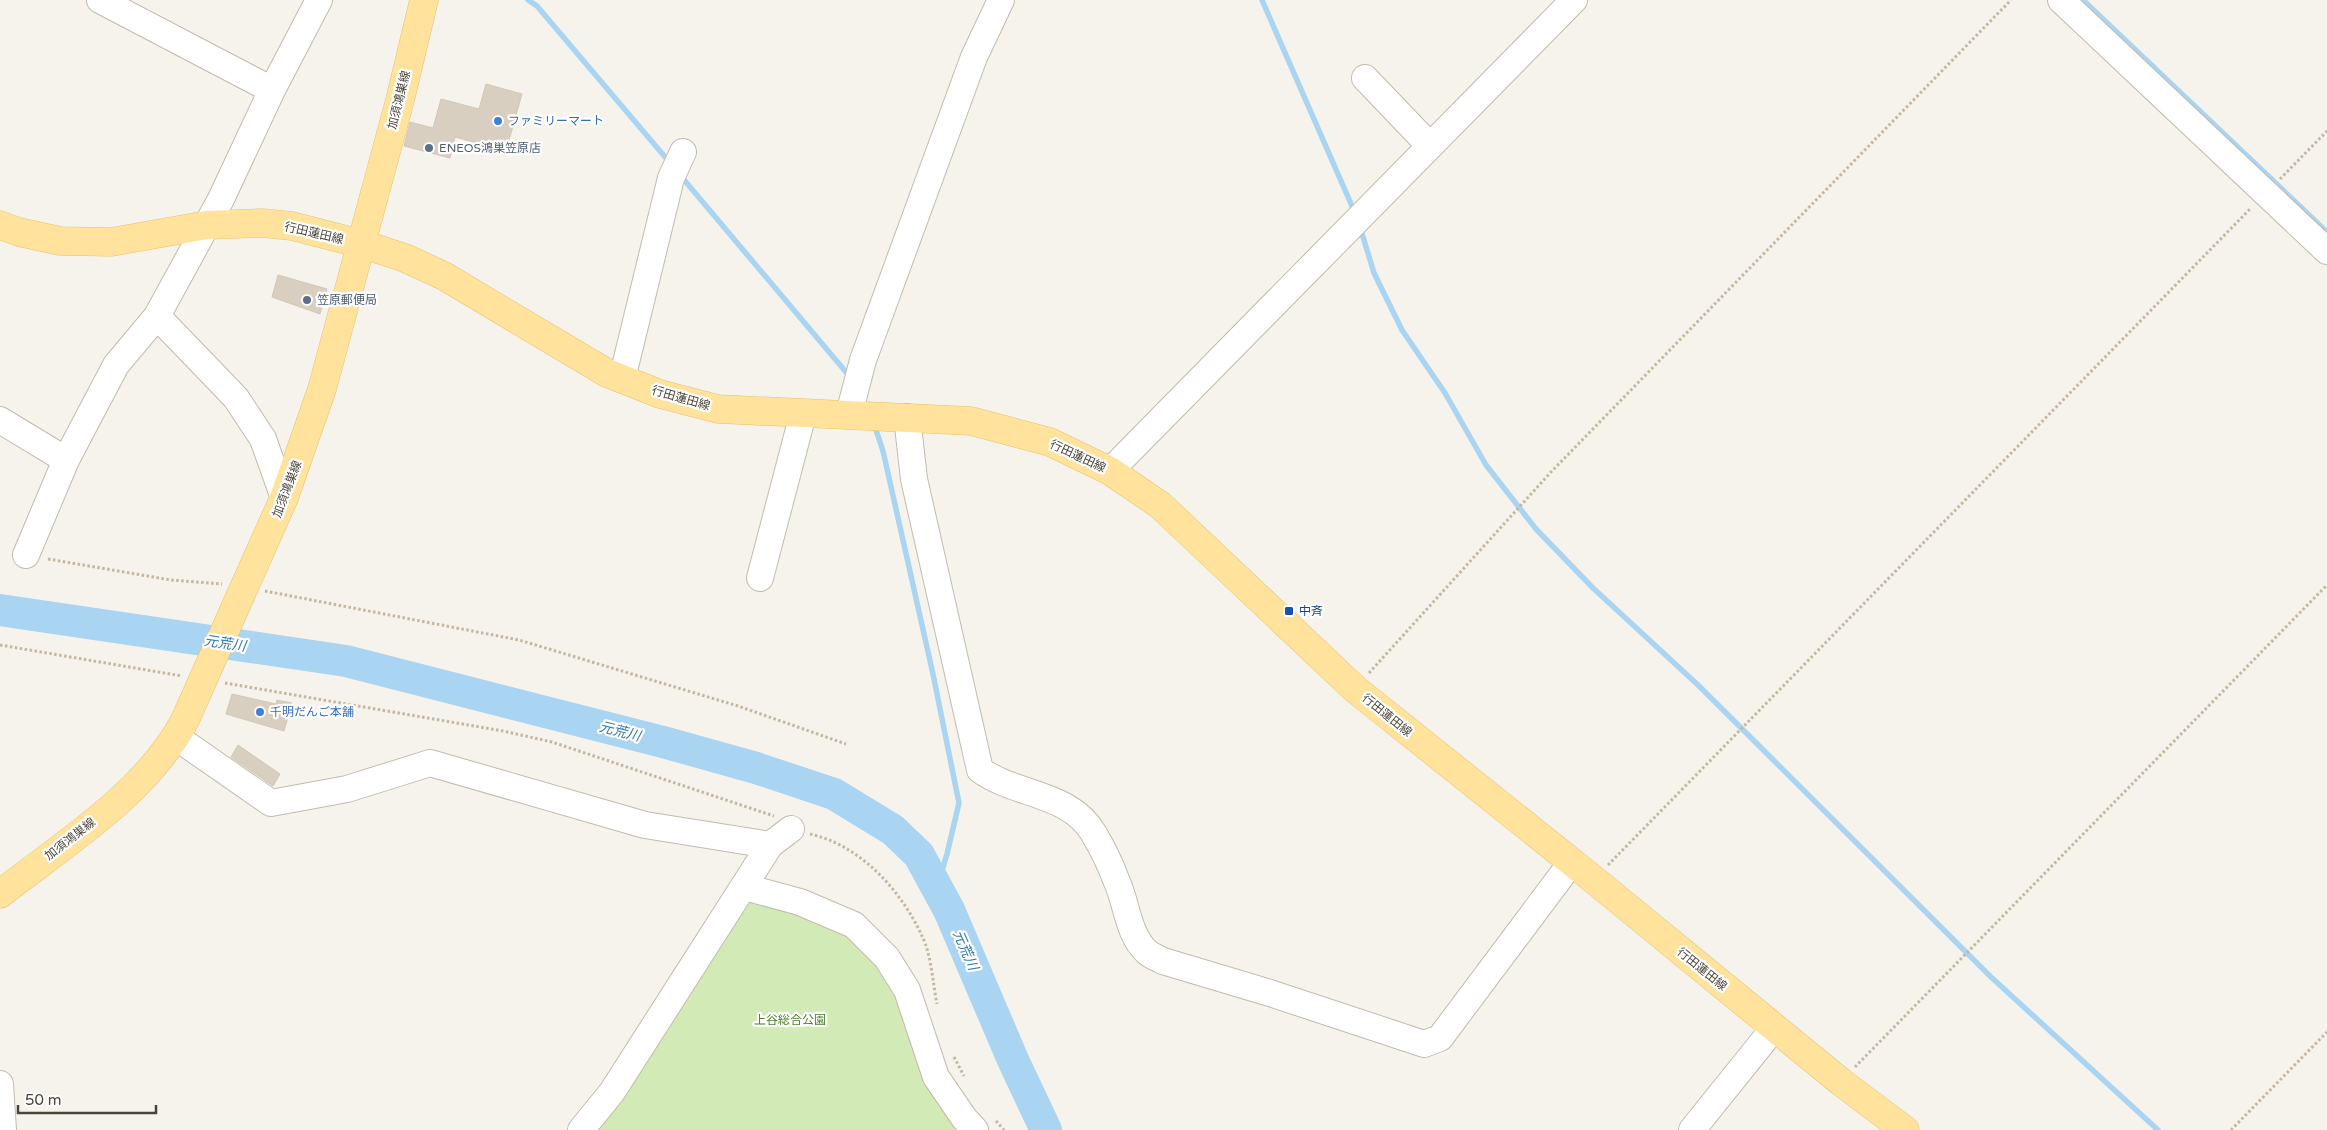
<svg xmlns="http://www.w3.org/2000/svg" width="2327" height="1130" viewBox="0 0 2327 1130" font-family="'Varela Round','Noto Sans JP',sans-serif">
<rect width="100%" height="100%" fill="#f6f3ec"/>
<path fill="#d2eab5" d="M745,887L854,925L887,958L964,1118L990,1130H574Z"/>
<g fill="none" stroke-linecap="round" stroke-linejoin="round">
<path stroke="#a9d4f2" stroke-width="5.5" d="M528,0L537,6L671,164
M1262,0L1355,213
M2083,0L2327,232
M680,175L851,378
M1360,227L1374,273L1402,330L1445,393L1486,465L1536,529L1593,588L1698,685L1991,977L2158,1130
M874,424L883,451L933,674L959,803L947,854L937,888"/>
<path stroke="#a9d4f2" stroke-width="32" d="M0,610L346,661L663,742L756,768L834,794L893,830L919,855L949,910L1013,1060L1046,1130"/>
</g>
<path fill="#d8cfc1" stroke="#d3c7b4" d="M486,84L522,94L506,151L455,137L450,158L404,146L410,122L433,128L441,99L479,109Z
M278,275L327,289L320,314L272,297Z
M232,694L276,704L277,700L292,703L284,731L226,714Z
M238,745L280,774L273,786L231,757Z"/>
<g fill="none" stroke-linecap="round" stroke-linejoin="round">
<defs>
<path id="minor" d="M100,0L272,90
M2061,0L2327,251
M1365,78L1430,146
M157,316L236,398L263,439L284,498
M622,379L671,178L683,152
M849,414L863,360L974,57L1001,0
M907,417L914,479L980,770C1016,796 1070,792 1094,834C1103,849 1111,866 1117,882C1127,904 1128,935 1147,952C1151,956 1158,958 1163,961L1270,993L1424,1044L1440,1038L1571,863
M0,420L66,460
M1110,471L1574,0
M26,555L66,460L116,365L157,316L221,199L272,90L319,0
M760,578L803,414
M176,737L271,803L347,789L430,763L645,825L770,845
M745,887L800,902L854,925L887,958L907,990L936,1077L964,1118L975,1130
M0,1084L3,1130
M581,1130L612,1092L770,845L791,829
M1692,1130L1774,1028"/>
<path id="major" d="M0,225L19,232L60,241L111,242L207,225L262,223L292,226L362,244L405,258L444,276L607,373L660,394L718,409L971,421L1050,442L1110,471L1160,505L1355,689L1593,879L1841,1082L1905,1130
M0,894C64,844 147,793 185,720L284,498L322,389L400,100L424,0"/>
</defs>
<use href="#minor" stroke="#c2bbae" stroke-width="28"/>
<use href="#major" stroke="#e6c16a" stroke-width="29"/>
<path stroke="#c4b79f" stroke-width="3" stroke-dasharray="2.5 2.5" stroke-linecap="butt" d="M2280,179L2327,131
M48,559L171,580L222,584
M265,591L519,640L738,706L846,744
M0,645L182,676
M1369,673L1551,472L2011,0
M225,683L503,731L552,742L774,816
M810,834C860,845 901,890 922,936C931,953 933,984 937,1004
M1608,865L2251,208
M954,1057L964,1076
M1855,1067L2327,585
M996,1121L1004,1130
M2231,1130L2327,1032"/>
<use href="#minor" stroke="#fff" stroke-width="26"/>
<use href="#major" stroke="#ffe39c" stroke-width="28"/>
</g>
<g fill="#3f7fe0" stroke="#fff" stroke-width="2">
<circle cx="498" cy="121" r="5"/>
<circle cx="260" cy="712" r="5"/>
</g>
<g fill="#5c6f8a" stroke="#fff" stroke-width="2">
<circle cx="429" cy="148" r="5"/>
<circle cx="307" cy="300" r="5"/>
</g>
<rect fill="#1a4fb4" stroke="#fff" stroke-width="2" x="1284" y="606" width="10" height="10" rx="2.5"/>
<g text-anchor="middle" stroke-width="4.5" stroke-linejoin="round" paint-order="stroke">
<g font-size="12" fill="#4b4439" stroke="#fff">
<text transform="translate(399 100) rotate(-76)" y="4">加須鴻巣線</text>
<text transform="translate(314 233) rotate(13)" y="4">行田蓮田線</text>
<text transform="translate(681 398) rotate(16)" y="4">行田蓮田線</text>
<text transform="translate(1078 456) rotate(25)" y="4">行田蓮田線</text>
<text transform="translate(287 489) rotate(-69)" y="4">加須鴻巣線</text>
<text transform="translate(1387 715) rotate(39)" y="4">行田蓮田線</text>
<text transform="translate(70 839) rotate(-38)" y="4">加須鴻巣線</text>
<text transform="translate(1702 969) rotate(39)" y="4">行田蓮田線</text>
</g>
<g font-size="12" fill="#366cbe" stroke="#fff" text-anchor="start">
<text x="508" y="125">ファミリーマート</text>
<text x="270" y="716">千明だんご本舗</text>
</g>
<g font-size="12" fill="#4e5e75" stroke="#fff" text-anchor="start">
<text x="439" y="152">ENEOS鴻巣笠原店</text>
<text x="317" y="304">笠原郵便局</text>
</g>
<g font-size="12" fill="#164399" stroke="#fff" text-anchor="start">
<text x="1299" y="615">中斉</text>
</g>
<g font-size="12" fill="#4a7f2a" stroke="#fff">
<text x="790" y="1024">上谷総合公園</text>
</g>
<g font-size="14" font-style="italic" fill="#2e7ab2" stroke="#fff">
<text transform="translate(225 643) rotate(8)" y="5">元荒川</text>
<text transform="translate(620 731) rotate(14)" y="5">元荒川</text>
<text transform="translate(966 950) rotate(66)" y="5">元荒川</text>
</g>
</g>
<path d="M18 1105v8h138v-8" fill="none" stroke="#4b4439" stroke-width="2.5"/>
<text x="25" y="1105" font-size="15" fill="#4b4439" stroke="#ffffff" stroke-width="4" paint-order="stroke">50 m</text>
</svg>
